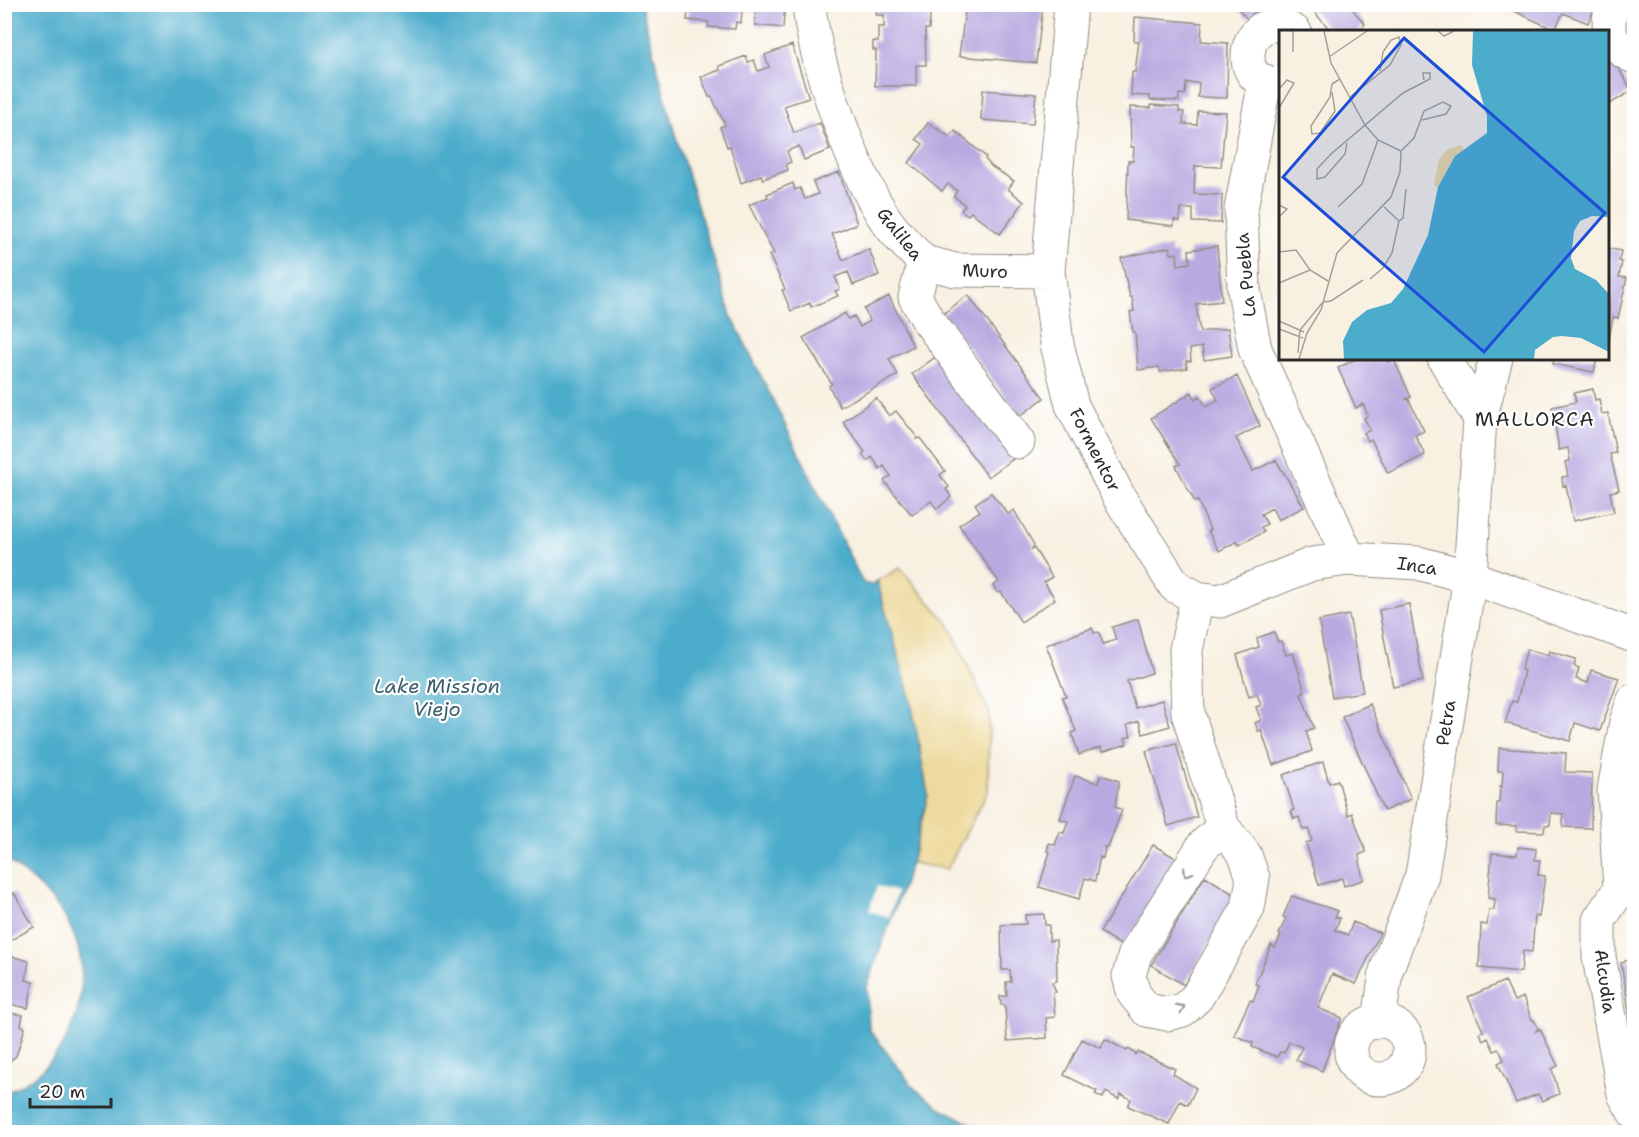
<svg xmlns="http://www.w3.org/2000/svg" width="1639" height="1137" viewBox="0 0 1639 1137" font-family="'Shantell Sans',sans-serif">
<rect width="100%" height="100%" fill="#fff"/>
<filter id="ink" filterUnits="userSpaceOnUse"><feTurbulence type="fractalNoise" baseFrequency=".0167" numOctaves="2"/><feDisplacementMap in="SourceGraphic" scale="12" xChannelSelector="R" yChannelSelector="G"/><feConvolveMatrix kernelMatrix="1 2 1 2 8 2 1 2 1" color-interpolation-filters="sRGB"/></filter>
<filter id="wash" filterUnits="userSpaceOnUse"><feTurbulence type="fractalNoise" baseFrequency=".008" numOctaves="4" result="noise"/><feDisplacementMap in="SourceGraphic" scale="24" xChannelSelector="R" yChannelSelector="G"/><feGaussianBlur stdDeviation="1.35" result="paint"/><feColorMatrix in="noise" values="0 0 0 0 0 0 0 0 0 0 0 0 0 0 0 0 0 1.4 0 .05"/><feComposite in="paint" operator="in"/></filter>
<g filter="url(#wash)">
<rect width="100%" height="100%" fill="#f8f0e0"/>
<path fill="#eeda9e" stroke="#8c8264" stroke-width="1.5" d="M900,568L949,624L989,712L988,791L947,869L911,863L928,795L911,701L877,581Z"/>
<path fill="#4caccb" stroke="#3c6c7b" stroke-width="1.5" d="M5,5H641L673,127L731,315L863,583L871,585L877,581L911,701L928,795L911,863L867,987L869,1029L913,1087L939,1107L987,1132H5L4,1094C19,1086 35,1078 46,1066C86,1024 94,959 61,911C46,890 25,874 5,858Z"/>
<path fill="#f8f0e0" d="M877,886L897,892L889,917L869,911Z"/>
<g id="blocks">
<path fill="#b8aae0" d="M689,4H785L783,28L755,25L756,11L742,10L741,23L736,22L735,29L708,27V22L687,20Z
M877,4H931L929,29H925L926,65H916V86H875L876,50H873V41L878,42V27H884V15H876Z
M966,4L1043,6L1036,63L959,56Z
M1234,4H1263L1247,19Z
M1307,4H1348L1365,24L1358,32H1332Z
M1499,4H1596L1588,23L1563,13L1555,30Z
M1135,17L1202,23L1201,41L1228,43L1227,98L1198,97L1199,83H1186L1185,95L1179,94V101L1150,100V96L1131,95L1132,72H1135L1139,41H1134Z
M792,45L809,98L784,106L794,133L820,123L830,150L804,160L799,146L787,151L791,162L786,164L788,170L763,179L761,175L741,183L730,146L727,147L720,127L725,125L712,97H709L701,77L720,70L719,66L746,56L748,62L754,60L758,71L769,67L765,55Z
M1608,51L1632,91L1608,105Z
M983,90L1036,94L1033,124L981,120Z
M1151,105L1179,107V112H1184L1183,124L1197,125L1198,111L1226,112L1221,167L1195,166L1194,194L1222,195L1221,223L1193,222V209H1181L1180,221L1174,220V226L1126,220L1128,161H1133L1134,147H1131L1130,107L1151,108Z
M928,123L950,137L955,131L986,157L985,159L992,167L1014,181L1008,189L1024,202L1000,234L971,212L968,215L961,210L965,205L954,196L957,191L948,184L942,191L909,163L923,144L916,139Z
M839,172L857,224L832,234L843,260L869,249L879,275L853,285L848,272L835,277L840,289L835,291L838,296L811,307L810,303L791,311L782,290L785,289L769,255L774,254L749,205L768,197L767,194L793,183L795,190L800,188L805,199L818,194L813,182Z
M1217,246L1222,301L1196,304L1200,332L1228,328L1232,356L1204,360L1202,347L1190,349L1191,361H1186L1187,368L1160,372L1159,367L1138,370L1135,332H1133L1130,312L1134,311L1132,297H1130L1121,258L1170,247L1171,254L1177,253L1178,265L1190,263L1189,250Z
M1608,248L1621,251L1619,261L1622,262L1619,277L1627,278L1618,318L1613,317L1609,339Z
M968,295L1044,398L1020,416L943,314Z
M889,296L913,346L889,359L898,375L840,407L829,386L832,384L803,338L845,313L848,319L854,316L860,327L870,321L864,309Z
M937,356L1013,459L988,477L912,374Z
M1357,358H1386L1388,362L1394,360L1411,397L1406,399L1409,400L1424,431L1415,435L1425,455L1388,473L1371,439L1368,441L1364,433L1370,430L1364,418L1368,416L1363,404L1356,408L1338,368Z
M1554,358H1597L1594,372L1553,364Z
M1237,376L1260,426L1236,438L1253,471L1276,460L1304,507L1278,520L1272,508L1261,514L1267,524L1261,527L1264,532L1239,545L1237,541L1219,551L1208,531L1210,530L1198,501L1195,502L1176,466L1180,464L1151,418L1192,392L1195,399L1200,396L1206,407L1218,400L1212,388Z
M1593,389L1595,400L1599,399L1602,414L1608,413L1616,453L1610,454L1619,490L1610,492L1614,512L1573,521L1566,485L1563,486L1562,477L1568,476L1565,462L1570,461L1568,448L1559,450L1552,407L1576,402L1574,393Z
M876,398L889,416L896,411L917,437L916,439L920,438L945,471L940,475L949,487L946,489L951,497L937,509L931,501L912,515L884,481L891,476L884,466L880,469L872,457L867,461L862,454L865,452L843,422Z
M991,493L1008,514L1014,510L1034,545L1032,549L1034,548L1052,577L1044,582L1055,599L1021,622L1001,592L998,593L993,586L999,582L959,525L980,511L975,504Z
M1409,604L1423,681L1393,687L1379,610Z
M1349,615L1363,692L1332,697L1319,621Z
M1138,619L1152,673L1127,681L1135,708L1162,700L1170,726L1143,734L1139,721L1127,725L1131,736L1125,738L1127,744L1102,752L1101,747L1079,755L1072,733L1076,731L1062,697L1066,696L1046,645L1092,628L1094,633L1099,632L1103,644L1116,640L1112,627Z
M1274,632L1278,642L1281,641L1286,655L1293,653L1305,692L1301,694L1314,728L1306,731L1312,751L1273,765L1261,730L1258,731L1255,723L1261,720L1256,707L1261,705L1257,694L1249,697L1237,655L1259,647L1257,638Z
M1527,649L1548,655L1549,651L1576,659L1574,666L1579,668L1576,679L1588,683L1591,670L1619,678L1600,731L1575,723L1570,741L1505,723L1512,701L1517,702L1524,671L1521,670Z
M1370,704L1411,799L1384,811L1342,717Z
M1176,743L1197,817L1168,826L1146,751Z
M1499,748L1566,753L1565,772L1592,773L1591,828L1563,827V814L1551,813L1550,825H1545L1544,832L1516,831L1517,826L1496,825L1497,803H1499L1500,786L1502,787L1503,771H1498Z
M1323,762L1329,783L1338,780L1348,815L1352,813L1366,852L1359,855L1363,880L1344,886L1342,878L1319,885L1306,843L1312,841L1309,829L1303,830L1299,817L1294,819L1291,811L1294,810L1283,775Z
M1101,775L1119,781L1115,807L1122,810L1108,848L1104,847L1105,849L1103,858L1100,857L1095,881L1085,878L1079,899L1039,887L1050,852L1047,851L1049,843L1055,845L1060,832L1064,833L1068,821L1060,819L1075,776L1098,783Z
M1153,845L1179,860L1125,948L1100,932Z
M1518,847L1536,849L1535,860H1540L1538,875L1545,876L1539,917L1535,916L1532,952L1523,951L1521,972L1479,968L1481,924L1487,925L1489,910H1494L1495,899L1488,898L1492,853L1517,855Z
M1205,876L1238,897L1184,985L1151,965Z
M14,893L34,927L4,944V898Z
M1292,896L1338,911L1335,917L1340,918L1335,930L1348,935L1353,922L1380,933L1356,984L1332,974L1318,1008L1342,1018L1322,1071L1296,1060L1302,1047L1289,1042L1284,1053L1280,1052L1277,1057L1252,1047L1253,1043L1234,1035L1250,1000L1253,1001L1259,985L1255,984L1271,945L1275,948L1281,935L1279,934L1286,918L1283,917Z
M1044,914L1045,925H1049V941L1056,940L1057,981L1052,982L1056,992H1053L1055,1017L1046,1018L1047,1038L1007,1041L1005,1005H1001L1000,996H1007L1006,982H1011L1010,970H1002L1001,925L1026,924L1025,915Z
M4,954L29,961L26,980L33,982L28,1008L4,1003Z
M1634,959V1037H1633L1621,962Z
M1505,981L1514,1001L1523,997L1532,1020H1534L1538,1028L1536,1031L1540,1029L1558,1066L1552,1069L1559,1094L1542,1101L1538,1094L1516,1103L1498,1063L1504,1060L1499,1049L1494,1051L1488,1038L1483,1041L1480,1033L1483,1031L1468,997Z
M4,1012L23,1015L21,1025L25,1028L16,1056L4,1065Z
M1082,1039L1101,1048L1105,1039L1127,1051L1128,1049L1136,1053L1135,1055L1138,1052L1175,1069L1173,1074L1196,1088L1188,1105L1180,1101L1169,1124L1128,1106L1131,1099L1121,1094L1118,1099L1106,1092L1103,1098L1095,1094L1097,1091L1064,1075Z"/>
</g>
</g>
<g filter="url(#ink)">
<use href="#blocks" fill-opacity="0" stroke="#928e86" stroke-width="1.5"/>
<g fill="none" stroke-linecap="round" stroke-linejoin="round">
<defs>
<path id="minor" d="M809,4C813,58 851,163 879,209C891,230 907,245 924,262L915,297L928,320L1018,442
M1071,4L1048,271L1057,344L1072,405L1119,497L1175,586L1197,598L1186,650L1188,713L1223,827L1245,855L1253,878L1248,908L1197,997L1183,1010L1167,1014L1147,1010L1134,994L1129,976L1135,954L1203,846L1223,827
M1613,4C1604,27 1611,48 1634,57
M1265,81L1241,209L1244,290L1255,349L1349,559
M1280,83C1228,91 1244,0 1295,32
M924,262L955,270L1048,271
M1444,358L1480,419
M1197,598L1220,601L1312,564L1349,559L1418,563L1470,577L1634,636
M1634,700L1626,722L1614,790L1620,889L1599,920V957L1624,1094L1634,1112
M1379,1021L1386,971L1422,875L1470,577L1480,419L1496,358
M1351 1050a29 29 0 1 1 58 0a29 29 0 1 1-58 0Z"/>
</defs>
<use href="#minor" stroke="#928e86" stroke-width="35"/>
<use href="#minor" stroke="#fff" stroke-width="33"/>
</g>
<defs><path id="oneway-chevron" d="M-2-3.5L2.5 0L-2 3.5" fill="none" stroke-width="1.6" stroke-linecap="round" stroke-linejoin="round" transform="scale(1.5)"/></defs>
<g stroke="#a0a0a0">
<use href="#oneway-chevron" transform="translate(1187 873) rotate(122)"/>
<use href="#oneway-chevron" transform="translate(1181 1008) rotate(-27)"/>
</g>
</g>
<g text-anchor="middle" stroke-width="4.5" stroke-linejoin="round" paint-order="stroke">
<g font-size="18" fill="#2b2b2b" stroke="#fff">
<text transform="translate(900 234) rotate(52)" y="6">Galilea</text>
<text transform="translate(985 271) rotate(2)" y="6">Muro</text>
<text transform="translate(1246 275) rotate(-95)" y="6">La Puebla</text>
<text transform="translate(1095 450) rotate(63)" y="6">Formentor</text>
<text transform="translate(1417 566) rotate(9)" y="6">Inca</text>
<text transform="translate(1446 723) rotate(-81)" y="6">Petra</text>
<text transform="translate(1605 981) rotate(82)" y="6">Alcudia</text>
</g>
<g font-size="20" letter-spacing="1.5" fill="#2b2b2b" stroke="#fff">
<text x="1535" y="426">MALLORCA</text>
</g>
<g font-size="20" font-style="italic" fill="#385f6b" stroke="#fff">
<text x="437" y="693">Lake Mission<tspan x="437" dy="23">Viejo</tspan></text>
</g>
</g>
<g transform="translate(1279 30)">
<rect width="330" height="330" fill="#f8f0e0"/>
<path d="M181,115L185,119L176,126L159,157L155,156L160,129L168,120Z" fill="#eeda9e"/>
<path d="M194,1H330V187L313,186L301,191L295,201L292,228L296,239L317,250L330,264V322L302,308L283,306L274,307L256,320L255,329H65L64,311L73,292L88,280L112,273L124,259L149,205L159,157L176,126L208,103V86L193,35Z" fill="#4caccb"/>
<path fill="none" stroke="#a6a198" stroke-width="1.5" d="M14,1V22M45,1L52,33L86,95L99,110L122,121M159,1L165,6L175,1M50,27L88,1M0,59L8,50L15,53L0,78M53,62L56,81L41,103L33,104L32,96L51,67L53,54L61,49M71,67L111,35L122,15L120,7L112,10L104,22L101,41M68,113L66,124L46,147L38,149V139L52,124L124,63L151,49V43H144L145,50M0,175L8,179L0,187M59,177L83,154L99,110M105,177L120,191M0,222L17,220L31,240L49,251M91,249L104,238L113,223L120,191L124,188L127,159M0,253L31,240M44,272L52,271L84,250M0,291L25,302M0,299L24,308M19,323L21,300L44,272M20,329L28,303L42,280L58,223L112,167L121,142L122,121L135,108L145,81L164,72L172,76L167,84L143,90"/>
<path fill="#1d4ed8" fill-opacity="0.15" stroke="#1d4ed8" stroke-width="3" d="M125,8L326,183L205,322L4,147Z"/>
<rect width="330" height="330" fill="none" stroke="#2b2b2b" stroke-width="3"/>
</g>
<rect width="1639" height="1137" fill="none" stroke="#fff" stroke-width="24"/>
<path d="M30 1098v9h81v-9" fill="none" stroke="#2b2b2b" stroke-width="3"/>
<text x="39" y="1098" font-size="18" fill="#2b2b2b" stroke="#ffffff" stroke-width="4.5" paint-order="stroke">20 m</text>
</svg>
